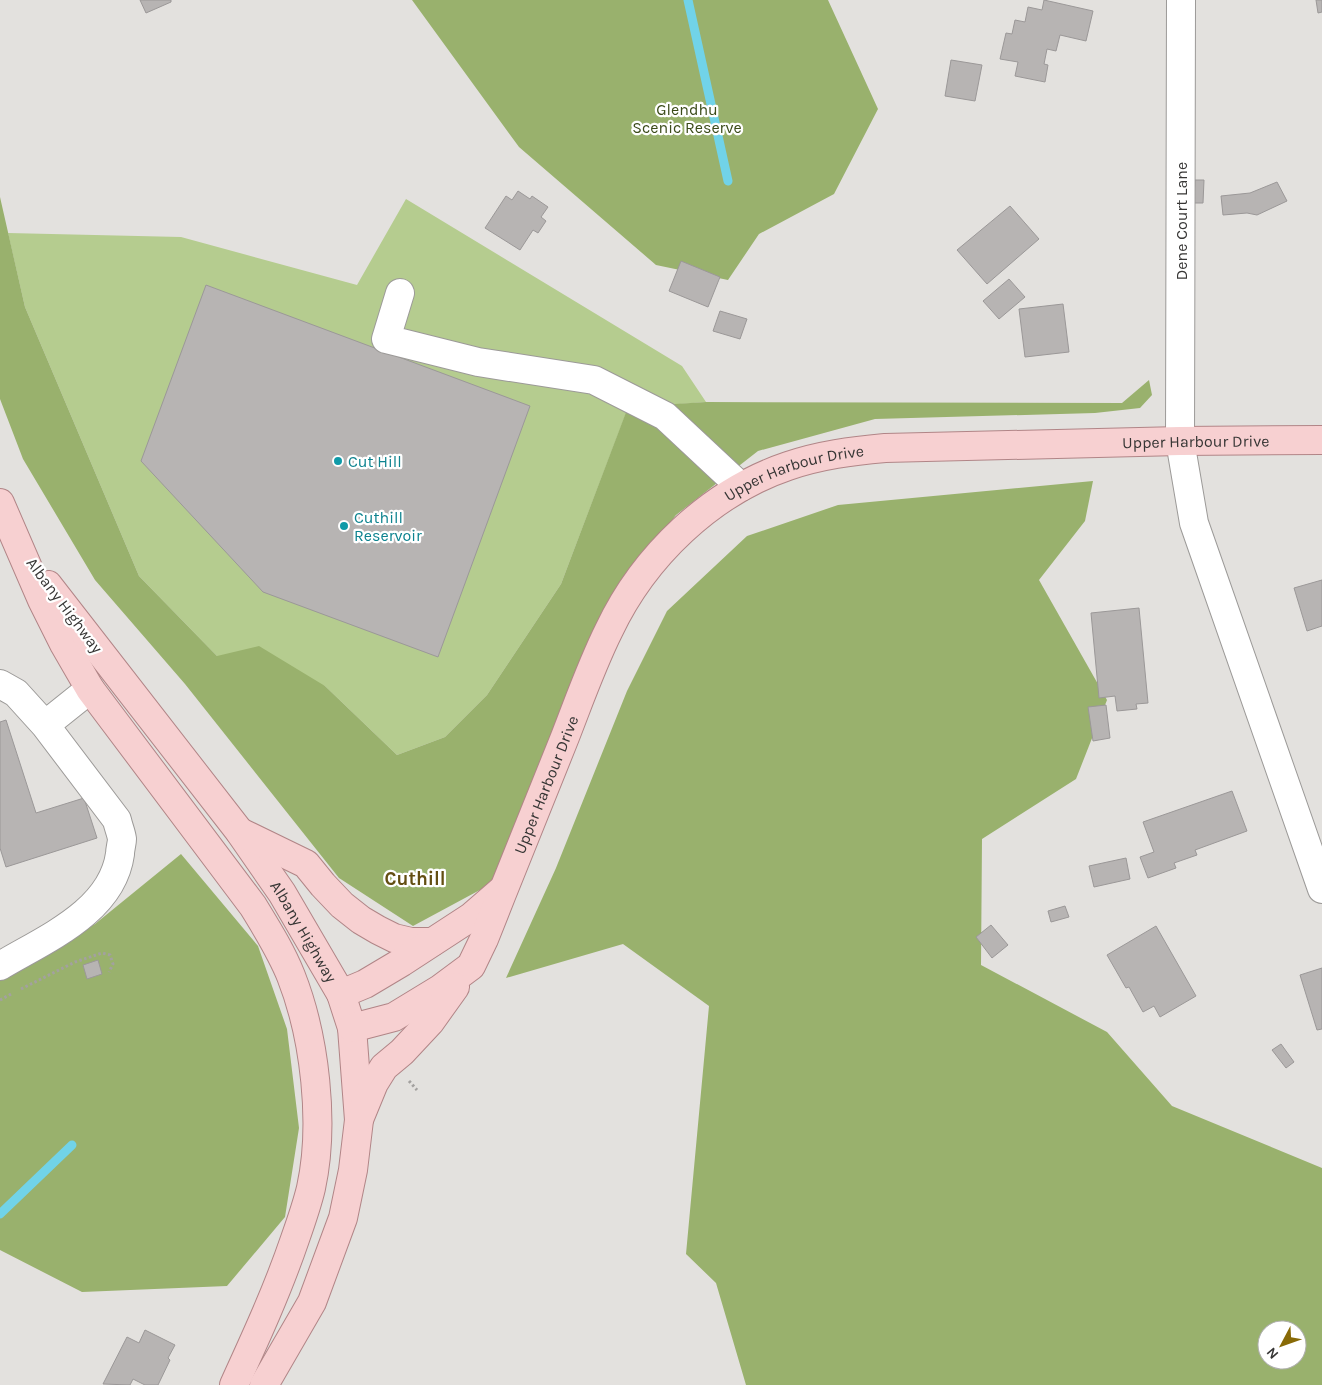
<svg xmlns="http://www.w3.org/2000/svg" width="1322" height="1385" viewBox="0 0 1322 1385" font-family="Karla,sans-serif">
<rect width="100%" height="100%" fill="#e3e1de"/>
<path fill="#b5cc8f" d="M406,199L682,366L706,402L628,408L561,584L487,695L445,737L397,755L325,686L217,656L139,576L25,307L8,233L181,237L357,285Z"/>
<path fill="#99b16d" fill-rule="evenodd" d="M412,0H828L878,109L834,194L759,234L728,280L656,265L519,147Z
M0,197L25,307L139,576L217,656L259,646L325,686L397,755L445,737L487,695L561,584L628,407L706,402L1122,403L1149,380L1152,395L1140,408L1095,413L875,419L758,451L676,515L610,601L491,884L413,926L339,878L185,684L95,580L23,459L0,399Z
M1093,481L1085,521L1039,580L1107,700L1076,779L982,839L981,965L1107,1032L1172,1106L1322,1168V1385H746L716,1283L686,1254L709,1006L623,944L506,978L556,868L627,691L667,611L747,536L838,505ZM1267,1330H1297V1360H1267Z
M181,854L258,946L287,1029L299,1128L285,1217L227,1286L82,1292L0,1250V980L95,924Z"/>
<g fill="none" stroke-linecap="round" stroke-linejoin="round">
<path stroke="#71d3e8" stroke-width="9" d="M688,0L728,181
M0,1214L72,1145"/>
</g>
<path fill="#b7b4b3" stroke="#9b9898" d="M140,0H171V2L146,13Z
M1044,0L1093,11L1086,41L1060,35L1056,51L1047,49L1044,64L1048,65L1045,82L1015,76L1018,62L1000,59L1006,33L1012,34L1015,20L1025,22L1028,7L1042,10Z
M1316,0H1322V12L1318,13Z
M951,60L982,65L975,101L945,96Z
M1195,180H1204L1203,203H1194Z
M1277,182L1287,201L1257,215L1247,213L1223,215L1221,196L1250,193Z
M518,191L530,199L532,196L548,207L541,217L546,221L538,233L533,230L520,250L485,228L506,196L512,200Z
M1010,206L1039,239L987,284L957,250Z
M681,261L720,277L708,307L669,291Z
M1009,279L1025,297L999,319L983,301Z
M206,285L530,406L438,657L263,592L141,461Z
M1063,304L1069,352L1025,357L1019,309Z
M720,311L747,319L740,339L713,331Z
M1322,580V626L1307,631L1294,588Z
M1139,608L1148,703L1136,704L1137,709L1117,711L1115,696L1099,698L1091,613Z
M1106,705L1110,738L1093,741L1088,707Z
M6,720L36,813L84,798L97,838L6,867L0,848V722Z
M1232,791L1247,831L1195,850L1197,855L1174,863L1176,868L1148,878L1140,857L1154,852L1143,822Z
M1126,858L1130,879L1094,887L1089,866Z
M1065,906L1069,917L1051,922L1048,911Z
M991,925L1008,945L992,958L976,937Z
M1156,926L1196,996L1160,1017L1154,1006L1143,1012L1129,987L1126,988L1107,955Z
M98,960L102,974L87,979L83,965Z
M1322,968V1029L1317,1030L1300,975Z
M1281,1044L1294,1062L1286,1068L1272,1050Z
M145,1330L175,1345L168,1358L170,1360L158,1385H145L133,1379L130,1385L103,1384L127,1337L139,1343Z"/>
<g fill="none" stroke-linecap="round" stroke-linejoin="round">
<defs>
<path id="minor" d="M1181,0L1180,441L1194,523L1322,889
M400,293L386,339L478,362L594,380L665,416L741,487
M0,684L16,693L45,725
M0,966C45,939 112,912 120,854C120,849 122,843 122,839C121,832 118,826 117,820L45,725L90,689"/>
<g id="major">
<path d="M0,503L42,600L64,644L90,689L253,906C267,929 281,951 291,976C315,1037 325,1124 311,1188C307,1205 301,1222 295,1239C278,1289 256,1337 234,1385"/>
<path id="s1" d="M48,585L239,831L282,893L341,994L352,1028L359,1120L353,1170L343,1218L312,1302L264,1385"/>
<path d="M240,832L306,864L323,885L342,905L361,920L378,930L394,938L411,942H432"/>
<path d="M341,994L365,984L402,962L471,917L501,891"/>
<path id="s2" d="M352,1028L394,1017L440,989L471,966L484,939C510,873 537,807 563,742C578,704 591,666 609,630C644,556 711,492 788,466C820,455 852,451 885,448L1180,441L1322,440"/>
<path d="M360,1117L374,1083L384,1067L402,1052L430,1022L455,987"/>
</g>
</defs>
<use href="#minor" stroke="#9c9a98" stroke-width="30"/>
<use href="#major" stroke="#b18587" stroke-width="30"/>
<path stroke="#a3a19f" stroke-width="3" stroke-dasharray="2.5 2.5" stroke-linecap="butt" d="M21,989L75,962L102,953L110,955L113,964L109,972
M0,1000L13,993
M409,1081L417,1090"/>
<use href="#minor" stroke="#fff" stroke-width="28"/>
<use href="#major" stroke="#f7d0d1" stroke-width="28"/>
</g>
<g fill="#0f9aa8" stroke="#fff" stroke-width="2">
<circle cx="338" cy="461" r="5"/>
<circle cx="344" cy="526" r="5"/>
</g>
<g text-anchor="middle" stroke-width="4.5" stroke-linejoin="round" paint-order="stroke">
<g font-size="16" fill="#3b4b19" stroke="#fff">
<text x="687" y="115">Glendhu<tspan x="687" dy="18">Scenic Reserve</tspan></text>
</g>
<g font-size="16" fill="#373635" stroke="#fff">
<text transform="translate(1181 221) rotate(-90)" y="6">Dene Court Lane</text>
<text dy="6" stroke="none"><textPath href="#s2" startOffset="1158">Upper Harbour Drive</textPath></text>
<text dy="6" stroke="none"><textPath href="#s2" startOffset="752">Upper Harbour Drive</textPath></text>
<text transform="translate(65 605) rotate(53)" y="6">Albany Highway</text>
<text dy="6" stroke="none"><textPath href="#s2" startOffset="332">Upper Harbour Drive</textPath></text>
<text dy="6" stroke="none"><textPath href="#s1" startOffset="431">Albany Highway</textPath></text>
</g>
<g font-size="16" fill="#0d838f" stroke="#fff" text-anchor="start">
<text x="348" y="467">Cut Hill</text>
<text x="354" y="523">Cuthill<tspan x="354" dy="18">Reservoir</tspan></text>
</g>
<g font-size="19" font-weight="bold" fill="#634e12" stroke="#fff">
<text x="415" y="885">Cuthill</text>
</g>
</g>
<g transform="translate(1282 1345) rotate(229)"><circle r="24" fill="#ffffff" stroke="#afafae"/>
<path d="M0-4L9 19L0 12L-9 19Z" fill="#886a07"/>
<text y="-8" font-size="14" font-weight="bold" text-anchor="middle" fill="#373635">N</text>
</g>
</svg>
